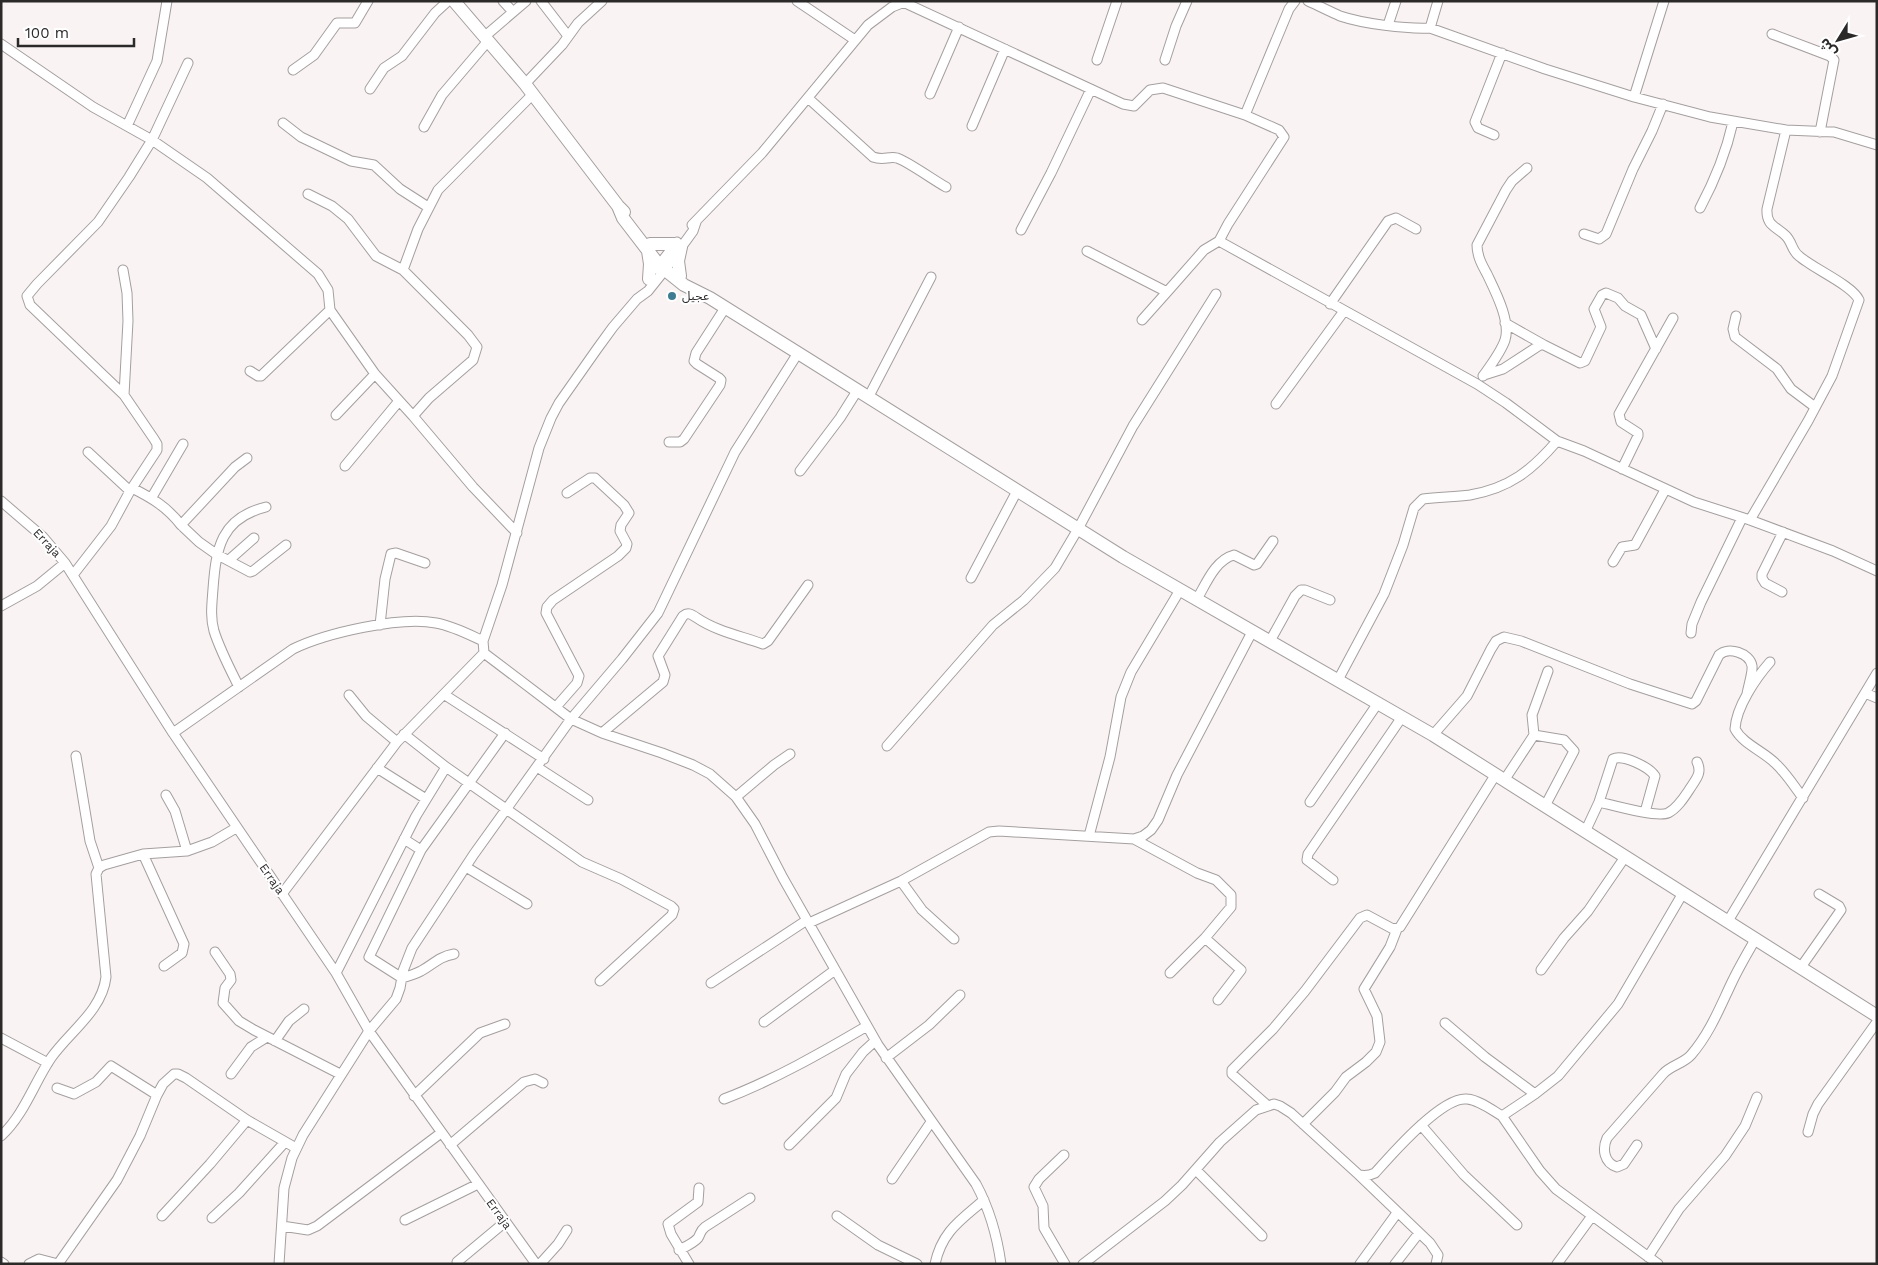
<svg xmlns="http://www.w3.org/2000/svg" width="1878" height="1265" viewBox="0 0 1878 1265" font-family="'Work Sans','Noto Sans Arabic',sans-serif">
<rect width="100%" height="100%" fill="#f9f3f4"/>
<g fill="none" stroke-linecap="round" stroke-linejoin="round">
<defs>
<path id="street" d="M503,1L513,12
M541,1L568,36
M797,1L855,40
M1295,1L1289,9L1245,115L1279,130L1284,137L1228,224L1219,241L1477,384L1506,403L1557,441
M1308,1C1319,6 1329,11 1340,16C1364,24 1406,29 1430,28
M1438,1L1430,28L1545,69L1634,97L1710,117L1786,130L1834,132L1877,145
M903,2L1123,104L1134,106L1150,90L1163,88L1245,115
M1388,25L1396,1
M1772,34L1830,56L1834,60L1820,132
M484,37L526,1
M1,44L93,107L152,140L207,178L318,274L328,290L330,310L375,374L413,416L473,487L517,533
M1097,60L1117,1
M1165,60L1176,26L1187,1
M293,70L314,55L337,23H355L368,1
M525,84L562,45L578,23L602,1
M370,89L384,68L402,56L435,13L448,1
M930,94L959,27
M1634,97L1664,1
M808,98L873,157C884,161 888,156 897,158C907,161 935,181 946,187
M283,123L301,137L351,161L374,165L400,189L428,207
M127,126L157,61L167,1
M972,126L1005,49
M424,127L442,95L488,41
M1494,135L1478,128L1475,122L1502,53
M308,194L332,206L348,219L376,256L403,270
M1700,208C1715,180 1726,153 1733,122
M692,225L762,153L868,25L892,7L907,1
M1021,230L1051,173L1091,89
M1584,234L1599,239L1606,234L1633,169L1652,131L1663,104
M1087,251L1167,292L1204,250L1219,241
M656,269L677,242
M1330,304L1388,221L1396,218L1416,229
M1736,316L1733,329L1735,337L1777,369L1791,389L1815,407
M1142,320L1167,292
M1505,323L1544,345
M250,371L258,376H261L330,310
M1484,375L1503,369L1540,345H1544L1580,363L1585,361L1601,327L1594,309L1602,295L1606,293L1618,298L1625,306L1641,315L1656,349
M1483,376C1491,365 1501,352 1505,340C1511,321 1495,291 1487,274C1482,265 1477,256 1477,245L1506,190L1512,181L1527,168
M124,395L30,305L27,296L37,284L98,222L129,177L152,140L188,63
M868,398L931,277
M1276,404L1344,311
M336,415L375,374
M413,416L429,398L473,360L477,347L468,335L403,270L418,229L438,190L533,94
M669,442H680L684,439L720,385L721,380L719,378L697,364L694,361L696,353L725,308
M88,452L130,491
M345,466L399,401
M1622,469L1638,436V433L1621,422L1619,414L1673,318
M800,471L840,418L857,391
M132,488C152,498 167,507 181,525L235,467L247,458
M152,497L183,444
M1,501L43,537L65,563L173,733L336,973L369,1031L536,1264
M1750,520L1808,421L1832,376L1859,300C1852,285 1812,268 1799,256C1792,251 1792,242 1786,236C1776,226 1766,226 1767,209L1786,130
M181,525L199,542L216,554L250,572L253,571L286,545
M229,560L254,538
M1613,562L1622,547L1635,545L1665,490
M73,575L111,526L130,491L157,450V444L154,439L124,395L128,321L127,293L123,270
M971,578L1017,491
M1782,592L1765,583L1762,578V574L1783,532
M1197,599C1206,584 1215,560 1234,555L1254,565L1257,564L1273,541
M1,606L37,586L65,563
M380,625L385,579L391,554L396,553L425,563
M1691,633L1692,624L1701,602L1742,518
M1270,641L1295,596L1301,590H1305L1330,600
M484,653L571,719L602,733L662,753L693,765L710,774L736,797L755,824L783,878L878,1045L976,1184C990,1210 997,1235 1001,1264
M1770,662C1756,678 1736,707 1735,729C1743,744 1763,751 1775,763C1786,773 1794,786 1803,798
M1338,680L1384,594L1403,545L1414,508L1423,499C1439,497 1455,497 1470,495C1510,488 1532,470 1557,441L1584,451L1694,502L1750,520L1833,551L1877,571
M239,687C230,669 220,650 214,631C210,617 212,603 213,589C216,548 221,518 266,507
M1865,693L1877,698
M349,695L366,716L397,742
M445,695L544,759
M556,707L577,683L579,676L546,613L547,607L553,600L618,556L626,548L627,544L620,531L621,525L629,513L624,505L595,478H590L567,493
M173,733L293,649C326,633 400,616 436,623C453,626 468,634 483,641
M602,733L663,682L665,675L658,656L683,616C688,612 691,614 697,618C716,631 741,636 763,644L768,641L808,585
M404,734L446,767L582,862L621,879L671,906L674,909L672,915L600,981
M1433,735L1467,696L1491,649L1496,641L1504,637L1521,641L1630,684L1692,704L1696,701L1719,655C1728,646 1750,653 1752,666C1753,672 1748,687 1747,694
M1534,735L1564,740L1574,751L1545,806
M887,746L993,625L1024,600L1055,568L1078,529L1133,426L1216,294
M76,756L90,841L99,868
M537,767L588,800
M377,768L426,799
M1505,779L1534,735L1532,715L1548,671
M166,795L175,811L187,851
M736,797L774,765L790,754
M1310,802L1378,703
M1599,802L1613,759C1623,754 1649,767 1655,776L1645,812
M1585,832L1599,802C1612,805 1657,818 1668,813C1678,808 1685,796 1691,787C1697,778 1702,772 1697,762
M1089,836L1110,757L1121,697L1131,672L1180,590
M404,839L421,850
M1134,839L1197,873L1216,880L1231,895V907L1205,938L1241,970L1218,1000
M143,854L184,944L182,953L164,966
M466,867L527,904
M1333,880L1307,860L1308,854L1402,717
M901,881L922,910L954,939
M282,894L397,742L484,653L483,641L502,585L539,448L551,418L559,403L597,349L613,327L637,299L648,291L664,271L693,231L696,222
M1728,921L1877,673
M809,923L901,881L989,832L999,831L1134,839L1143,836L1151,830L1158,820L1177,775L1252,632
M215,952L230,974L231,980L225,988L223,1003L239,1021L254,1030L340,1074
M454,954C438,957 434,964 421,971C415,974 409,976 402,978L369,957L421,850L505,733
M1801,967L1841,910L1839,906L1819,894
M1541,970L1564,938L1588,911L1625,857
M336,973L416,816L446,767
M1170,973L1205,938
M711,983L807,920
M764,1022L835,970
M1445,1023L1485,1057L1535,1094
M1,1038L48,1063
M275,1041L289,1021L304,1009
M886,1058L929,1025L960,995
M231,1074L251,1047L267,1037
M57,1088L74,1094L96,1082L111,1066L157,1095
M414,1096L480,1033L505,1024
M724,1099C774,1080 821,1053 867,1026
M1267,1105L1232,1074V1070L1273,1029L1305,991L1360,918L1367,915L1393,929L1400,927L1496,774
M1502,1116L1540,1171L1556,1189L1658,1264
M1303,1124L1335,1092L1346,1077L1366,1062L1376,1052L1380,1042L1377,1016L1364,989L1390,947L1397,929
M1421,1125L1464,1175L1517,1225
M1808,1132L1813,1114L1818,1104L1877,1022
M1,1136C24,1115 34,1083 51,1058C69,1032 102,1011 106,977L96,874L99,868L104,865L143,854L187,851L212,842L236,828
M450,1145L524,1082L535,1079L543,1083
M789,1145L836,1098L846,1074L863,1052L875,1041
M1637,1145L1624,1164L1617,1167C1604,1163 1602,1149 1607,1138L1663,1074C1671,1065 1683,1064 1691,1055C1710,1033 1720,1007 1732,982C1739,967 1748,952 1756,938
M1064,1155L1039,1179L1034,1187L1043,1206L1044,1228L1065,1264
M1196,1170L1262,1236
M1359,1175L1430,1243L1438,1255L1436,1264
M892,1179L931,1122
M162,1216L210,1164L247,1120
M837,1216L878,1245L917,1264
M212,1218L239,1193L285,1142
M405,1220L478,1184
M282,1226L308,1230L317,1226L441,1133
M679,1250C685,1247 694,1243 698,1238C701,1233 700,1231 705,1227L750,1198
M1648,1257L1679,1209L1725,1156L1745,1126L1757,1097
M1,1262L4,1264
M457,1262L505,1222
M29,1264L39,1259L58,1264
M58,1264L117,1180L140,1136L157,1095L163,1084L174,1074H178L186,1078L247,1120L296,1148
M279,1264L284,1188L292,1158L303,1135L369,1031L396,999L400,988L403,971L412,948L474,854L571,719L622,659L658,613L735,452L798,353
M540,1264L558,1244L567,1230
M689,1264L671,1234L668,1224L698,1202L699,1188
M935,1264C942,1231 961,1220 984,1200
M1083,1264L1165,1201L1182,1185L1220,1142L1256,1110L1274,1104L1280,1106L1291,1113L1359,1175C1365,1176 1369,1176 1375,1173C1391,1155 1442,1096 1467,1099C1479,1100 1492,1110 1502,1116L1535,1094L1558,1076L1618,1004L1683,893
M1360,1264L1397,1213
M1395,1264L1419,1233
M1557,1264L1592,1216"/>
<path id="secondary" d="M454,1L525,84L618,206L624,212
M618,206L623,218L659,265L684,285L710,298L798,353L1123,557L1433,735L1877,1016
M650,244H675
M648,251L650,264L649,279
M680,276L678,261L681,247"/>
</defs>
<use href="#street" stroke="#a59f9f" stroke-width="11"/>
<use href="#secondary" stroke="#a59f9f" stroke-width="14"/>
<use href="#street" stroke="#fff" stroke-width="9"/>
<use href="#secondary" stroke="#fff" stroke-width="12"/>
</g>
<circle fill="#3f7c93" stroke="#fff" stroke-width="2" cx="672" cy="296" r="5"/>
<g text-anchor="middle" stroke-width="4" stroke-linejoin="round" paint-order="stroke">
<g font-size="12" fill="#2c2929" stroke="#fff" text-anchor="start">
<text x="682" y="300">عجيل</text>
</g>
<g font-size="12" fill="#2c2929" stroke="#fff">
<text transform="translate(47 543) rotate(47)" y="4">Erraja</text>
<text transform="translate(272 879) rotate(55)" y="4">Erraja</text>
<text transform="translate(499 1214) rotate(54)" y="4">Erraja</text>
</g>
</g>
<rect width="1878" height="1265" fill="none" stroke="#2c2929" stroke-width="5"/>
<g transform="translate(1838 40) rotate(233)" stroke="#ffffff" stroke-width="4" paint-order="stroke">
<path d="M0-4L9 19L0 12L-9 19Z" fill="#2c2929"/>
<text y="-8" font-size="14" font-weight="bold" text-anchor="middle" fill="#2c2929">ش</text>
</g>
<path d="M18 38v8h116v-8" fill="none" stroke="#2c2929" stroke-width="2.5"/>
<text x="25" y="38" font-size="15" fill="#2c2929" stroke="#ffffff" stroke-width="4" paint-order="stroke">100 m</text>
</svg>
